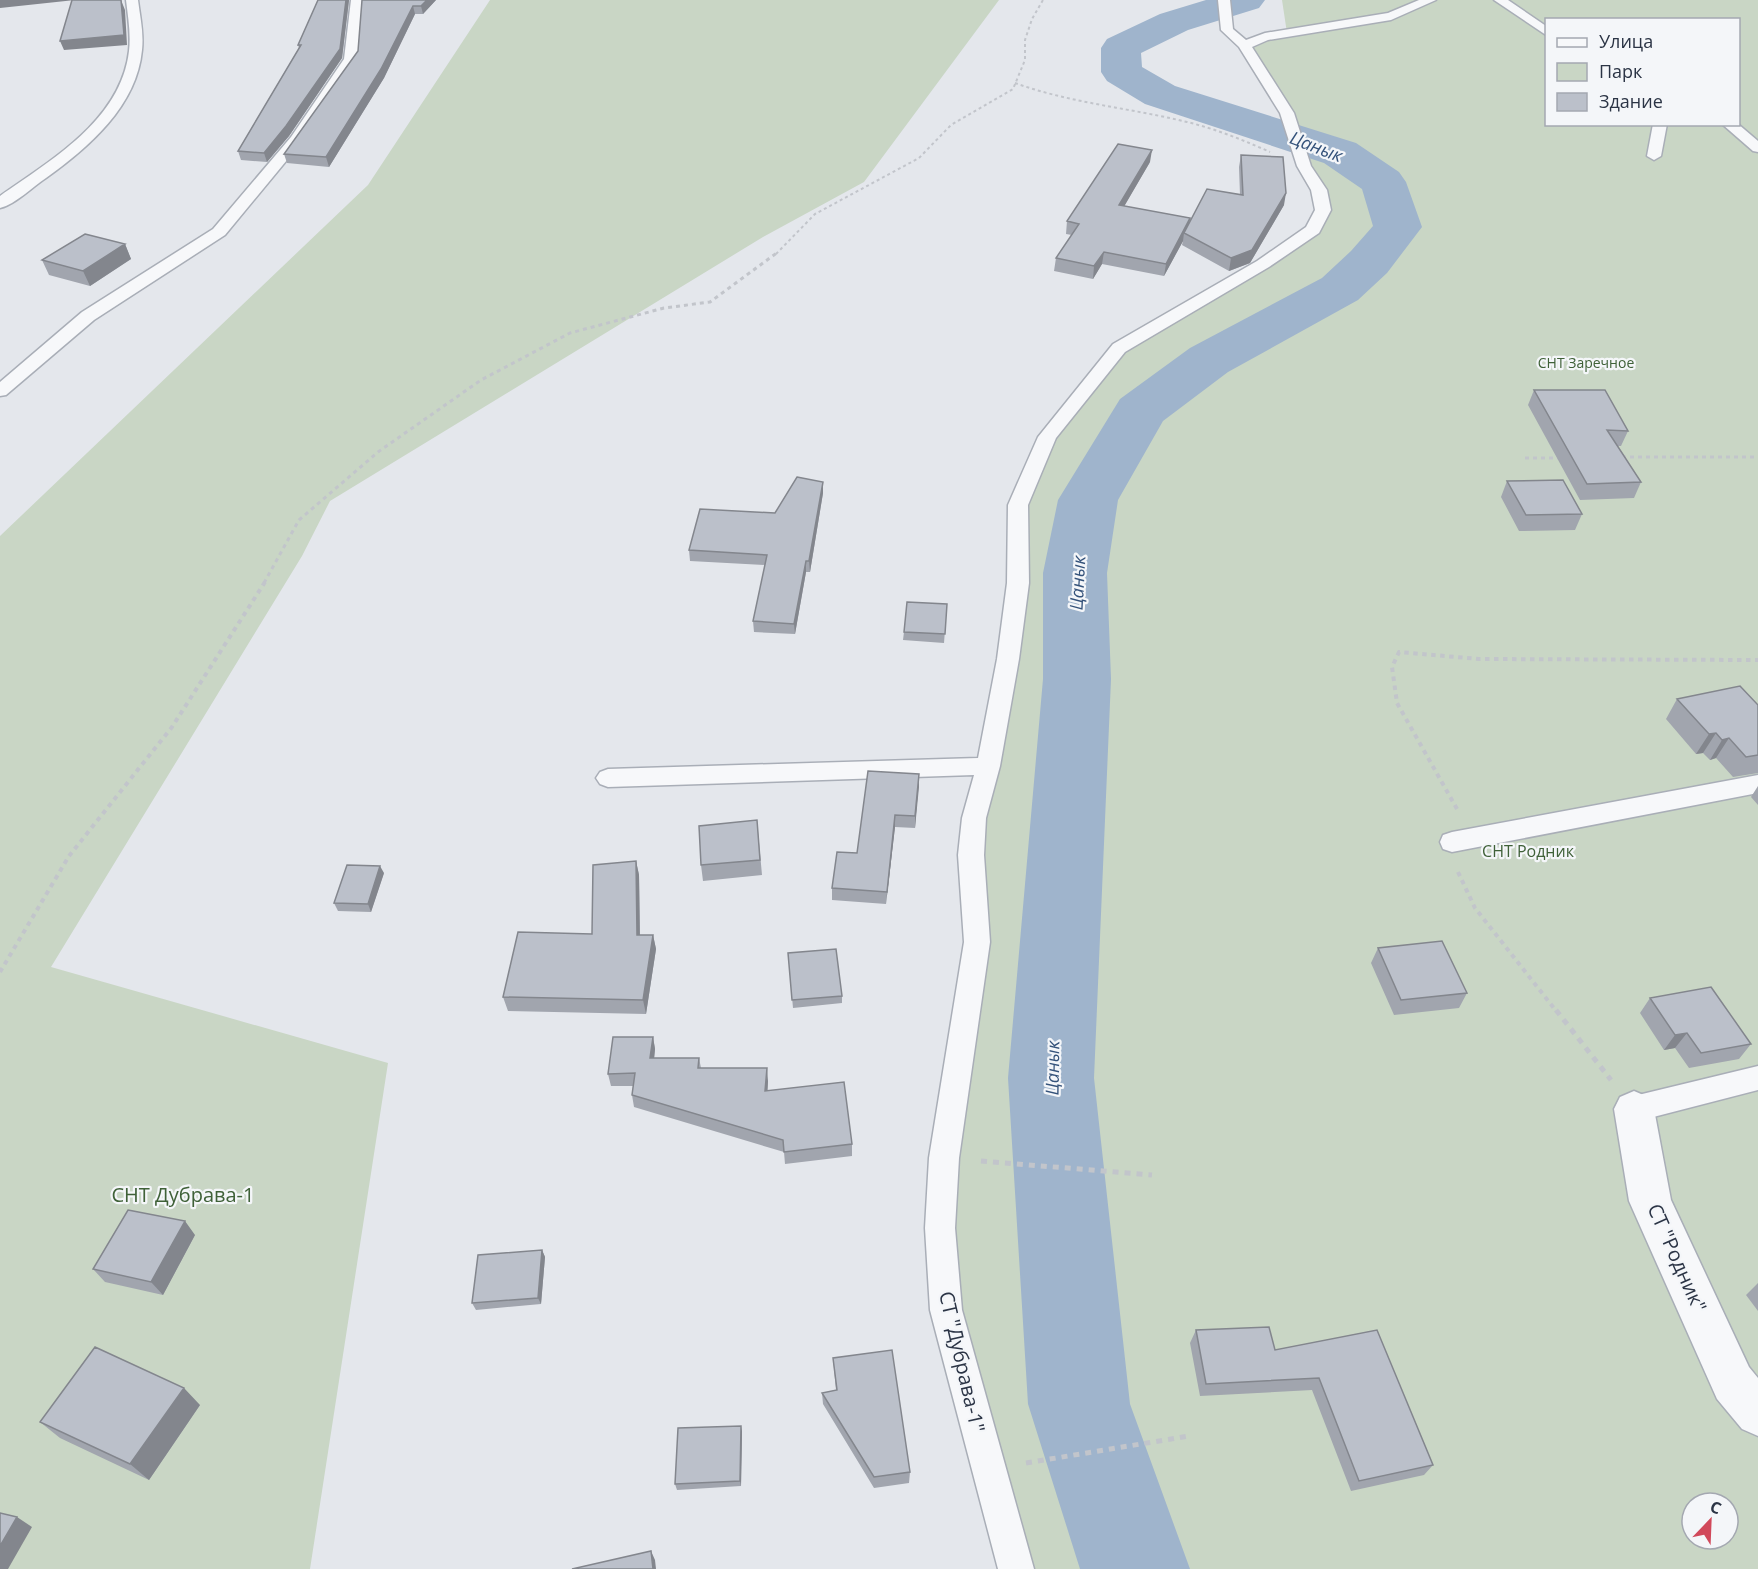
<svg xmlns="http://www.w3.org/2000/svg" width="1758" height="1569" viewBox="0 0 1758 1569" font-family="'Open Sans',sans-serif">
<rect width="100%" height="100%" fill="#e4e7ec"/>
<path fill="#c9d6c5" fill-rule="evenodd" d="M490,0H999L864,182L763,237L330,501L302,556L51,967L388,1063L310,1569H0V536L368,185Z
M1282,0H1758V1569H1016L946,1310L988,766L1018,505L1047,437L1119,348L1313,230L1323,210L1298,142L1244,45L1287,33ZM1546,20H1738V124H1546ZM1692,1503H1728V1539H1692Z"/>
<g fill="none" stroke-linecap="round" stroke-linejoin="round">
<path fill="#9fb4cc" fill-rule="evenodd" d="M1206,0H1265L1259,8L1188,30L1141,53L1142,67L1175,86L1356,143L1399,172L1406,182L1422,227L1387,273L1358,300L1228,372L1163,421L1118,500L1107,573L1111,679L1094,1078L1130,1404L1190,1569H1080L1028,1404L1008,1078L1043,679V573L1058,500L1120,399L1190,348L1322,278L1351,251L1373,226L1362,189L1324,163L1145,104L1107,81L1101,72V48L1107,39L1160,14Z"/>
<defs>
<path id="service" d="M126,0H138C140,17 144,33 142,50C137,106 88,148 46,178C32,187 16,204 0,208V196C51,160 121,120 129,51C131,34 128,17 126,0Z
M351,0H363L358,59L301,143L225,235L94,320L6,395L0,396V382L82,312L213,229L291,137L344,59Z
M1218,0H1230L1233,29L1246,40L1265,33L1388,13L1419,0H1436L1391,20L1268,40L1252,47L1294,113L1311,166L1327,190L1331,210L1319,233L1269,267L1125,352L1056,438L1028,505L1029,583L1019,659L1000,766L986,818L984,855L990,942L959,1158L955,1228L962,1310L1034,1569H998L930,1310L925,1228L929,1158L964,942L958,855L962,818L974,775L608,787L600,784L596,778L600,772L608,769L978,758L997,659L1007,583L1008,505L1038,437L1113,344L1257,261L1306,227L1315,210L1311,190L1297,166L1280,113L1239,47L1221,30Z
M1494,0H1508L1546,26V35Z
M1653,124H1667L1661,156L1654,160L1647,156Z
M1722,124H1738L1758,141V152L1753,151Z
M1758,775V793L1452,852L1443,849L1440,842L1443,835L1452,832Z
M1758,1066V1090L1634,1122L1624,1118L1620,1109L1624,1100L1634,1096Z"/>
<path id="minor" d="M1634,1091L1648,1097L1654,1109L1671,1200L1749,1367L1758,1378V1436L1742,1429L1717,1399L1629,1201L1614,1109L1620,1097Z"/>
</defs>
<use href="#service" stroke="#a9aeb7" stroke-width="3"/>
<use href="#minor" stroke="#a9aeb7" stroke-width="3"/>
<path stroke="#c2c5cb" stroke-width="2" stroke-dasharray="3 3" stroke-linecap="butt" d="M1015,83C1070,103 1130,108 1187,122C1216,129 1243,140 1270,152
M776,254L815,214L919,158L951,125L1013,89L1025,60V40L1032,19L1043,0"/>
<path stroke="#c2c5cb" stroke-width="3" stroke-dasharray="4 4" stroke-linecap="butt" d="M1622,457H1758
M1525,458H1560
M264,583L299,520L378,452L481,380L570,333L664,308L710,302L778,252"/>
<path stroke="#c2c5cb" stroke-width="4" stroke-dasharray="4.5 4.5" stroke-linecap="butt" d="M1457,809L1397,703L1392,667L1399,652L1479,659L1758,660
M1458,872L1475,908L1557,1012
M0,972L69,856L172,727L265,582"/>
<path stroke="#c2c5cb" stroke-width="5" stroke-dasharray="6 6" stroke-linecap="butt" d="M1556,1010L1611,1080
M981,1161L1152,1175
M1026,1463L1189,1436"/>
<use href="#service" fill="#f7f8fa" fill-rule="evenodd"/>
<use href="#minor" fill="#f7f8fa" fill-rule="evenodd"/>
</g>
<path fill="#a1a5ae" d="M318,0H349L342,58L289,136L267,162L241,160L238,151L299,48L298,45Z
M362,0H436L423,14H415L384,78L329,167L287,163L284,154L358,51Z
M1241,155L1284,205L1250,263L1229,271L1182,245L1183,241L1164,276L1102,264L1093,279L1054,271L1056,258L1072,235L1066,234L1067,221L1150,162L1124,206L1190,218L1189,222L1240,195L1239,167Z
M125,244L131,259L90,286L49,275L42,260Z
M1534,390L1628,431L1621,446H1618L1641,482L1634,498L1580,500L1528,405Z
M1507,481L1582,514L1575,530L1519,531L1501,497Z
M823,482V493L810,572H806L795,634L754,632L753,621L765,565L690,561L689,550L775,513Z
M947,604L944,643L903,640L904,632Z
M1677,699L1758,705V773L1733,777L1716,758L1710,760L1703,753L1696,754L1666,719Z
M919,774L915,828L895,827L886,904L832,900V888L857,853Z
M1758,786V805L1751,797Z
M757,820L762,875L703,881L701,865Z
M636,861L639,875L640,935H653L656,949L646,1014L508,1011L503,997L592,934Z
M384,873L371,912L338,911L334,903Z
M1378,948L1467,993L1459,1008L1394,1015L1371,963Z
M788,953L842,996V1003L793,1008Z
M1650,998L1751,1044L1739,1059L1689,1068L1675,1048L1664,1050L1640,1013Z
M653,1037L655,1049L654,1058H699L701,1068L768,1081L767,1091L852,1144V1156L785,1164L784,1152L634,1107L632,1095L633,1086H611L608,1074Z
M195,1235L163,1295L105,1282L93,1269Z
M542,1250L545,1257L541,1304L476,1310L472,1303Z
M1758,1283V1311L1746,1295Z
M1196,1330L1275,1350L1377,1330L1433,1465L1424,1475L1351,1491L1312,1390L1200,1396L1190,1343Z
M833,1358L910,1472L909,1483L874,1488L823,1404L822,1393L836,1390Z
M200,1405L149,1480L60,1438L40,1422Z
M742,1431L741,1486L677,1490L675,1484Z"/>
<path fill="#83868d" d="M0,0H75L0,8Z
M121,0L125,10L127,45L64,50L60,41Z
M346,0H349L342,58L289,136L267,162L264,153Z
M427,0H436L423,14L421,6Z
M413,6L415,14L384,78L329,167L326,157Z
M1152,150L1150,162L1118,217L1119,205Z
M1286,193L1284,205L1250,263L1229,271L1231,258Z
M1190,218L1188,230L1184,233L1183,241L1164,276L1166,264Z
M125,244L131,259L90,286L83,271Z
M1104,252L1102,264L1093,279L1094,266Z
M823,482V493L810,572L809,561Z
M806,561V572L795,634L794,624Z
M1716,733L1703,753L1696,754L1709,734Z
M1729,738L1716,758L1710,760L1722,740Z
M919,774V787L915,828V816Z
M895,815V827L886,904L887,892Z
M636,861L639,875L640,949L637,935Z
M380,866L384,873L371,912L368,904Z
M653,935L656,949L646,1014L643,1000Z
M1687,1033L1675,1048L1664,1050L1675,1035Z
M653,1037L655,1049L653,1070L650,1058Z
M767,1068L768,1081L767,1103L765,1091Z
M185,1221L195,1235L163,1295L151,1282Z
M542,1250L545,1257L541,1304L538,1298Z
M184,1388L200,1405L149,1480L130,1464Z
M741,1426L742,1431L741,1486L740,1481Z
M17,1517L32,1527L8,1569H0V1546Z
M651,1551L655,1560L656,1569H653Z"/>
<path fill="#bbc0ca" stroke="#83868d" stroke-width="1.5" d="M72,0H121L124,35L60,41Z
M318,0H346L340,49L286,126L264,153L238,151L301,45H298Z
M362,0H427L421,6H413L381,69L326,157L284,154L358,51Z
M1118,144L1152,150L1119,205L1190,218L1166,264L1104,252L1094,266L1056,258L1079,224L1067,221Z
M1241,155L1283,157L1286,193L1252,250L1231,258L1184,233L1207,189L1243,195Z
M85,234L125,244L83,271L42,260Z
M1534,390H1605L1628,431L1607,430L1641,482L1587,484Z
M797,477L823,482L809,561H806L794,624L753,621L767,555L689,550L700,509L775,513Z
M1563,480L1582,514L1526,515L1507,481Z
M907,602L947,604L945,634L904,632Z
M1740,686L1758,705V755L1746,757L1729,738L1722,740L1716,733L1709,734L1677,699Z
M868,771L919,774L915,816L895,815L887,892L832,888L837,852L857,853Z
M757,820L760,860L701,865L699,826Z
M636,861L637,935H653L643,1000L503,997L518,932L592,934L593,865Z
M347,865L380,866L368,904L334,903Z
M1442,941L1467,993L1401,1000L1378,948Z
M836,949L842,996L792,1000L788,953Z
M1711,987L1751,1044L1701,1053L1687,1033L1675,1035L1650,998Z
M613,1037H653L650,1058H699L698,1068H767L765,1091L844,1082L852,1144L784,1152L783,1140L632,1095L635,1073L608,1074Z
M128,1210L185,1221L151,1282L93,1269Z
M542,1250L538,1298L472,1303L478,1255Z
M1269,1327L1275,1350L1377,1330L1433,1465L1359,1481L1319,1378L1206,1384L1196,1330Z
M95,1347L184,1388L130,1464L40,1422Z
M892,1350L910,1472L874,1477L822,1393L837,1390L833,1358Z
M741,1426L740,1481L675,1484L678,1428Z
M0,1513L17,1517L0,1546Z
M651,1551L653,1569H572Z"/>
<g text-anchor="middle" stroke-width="4.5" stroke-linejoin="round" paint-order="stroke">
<g font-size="14" fill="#3f6138" stroke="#f4f6f9">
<text x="1586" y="368">СНТ Заречное</text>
</g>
<g font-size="16" fill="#3f6138" stroke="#f4f6f9">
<text x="1528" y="857">СНТ Родник</text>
</g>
<g font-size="18" font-style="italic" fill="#34527a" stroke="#f4f6f9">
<text transform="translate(1316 147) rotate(21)" y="6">Цанык</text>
<text transform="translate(1078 583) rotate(-87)" y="6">Цанык</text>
<text transform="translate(1053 1068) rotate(-89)" y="6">Цанык</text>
</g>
<g font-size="20" fill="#3f6138" stroke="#f4f6f9">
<text x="183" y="1202">СНТ Дубрава-1</text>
</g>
<g font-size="20" fill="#2b3445" stroke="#f4f6f9">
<text transform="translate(1677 1258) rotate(66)" y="7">СТ "Родник"</text>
<text transform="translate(962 1362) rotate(77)" y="7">СТ "Дубрава-1"</text>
</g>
</g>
<rect x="1545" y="18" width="195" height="108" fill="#f4f6f9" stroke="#a4a8b1" stroke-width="1.5"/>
<rect x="1557" y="38" width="30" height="9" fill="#f7f8fa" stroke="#a4a8b1" stroke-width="1.5"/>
<text x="1599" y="48" font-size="18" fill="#2b3445">Улица</text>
<rect x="1557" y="63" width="30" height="18" fill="#c9d6c5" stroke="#a4a8b1" stroke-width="1.5"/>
<text x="1599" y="78" font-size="18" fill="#2b3445">Парк</text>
<rect x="1557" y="93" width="30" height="18" fill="#bbc0ca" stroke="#a4a8b1" stroke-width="1.5"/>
<text x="1599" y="108" font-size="18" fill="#2b3445">Здание</text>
<g transform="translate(1710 1521) rotate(23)"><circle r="28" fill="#f4f6f9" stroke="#a4a8b1" stroke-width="1.5"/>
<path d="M0-4.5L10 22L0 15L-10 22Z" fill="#d1495b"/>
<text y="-9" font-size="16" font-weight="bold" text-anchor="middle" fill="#2b3445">С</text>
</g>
</svg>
